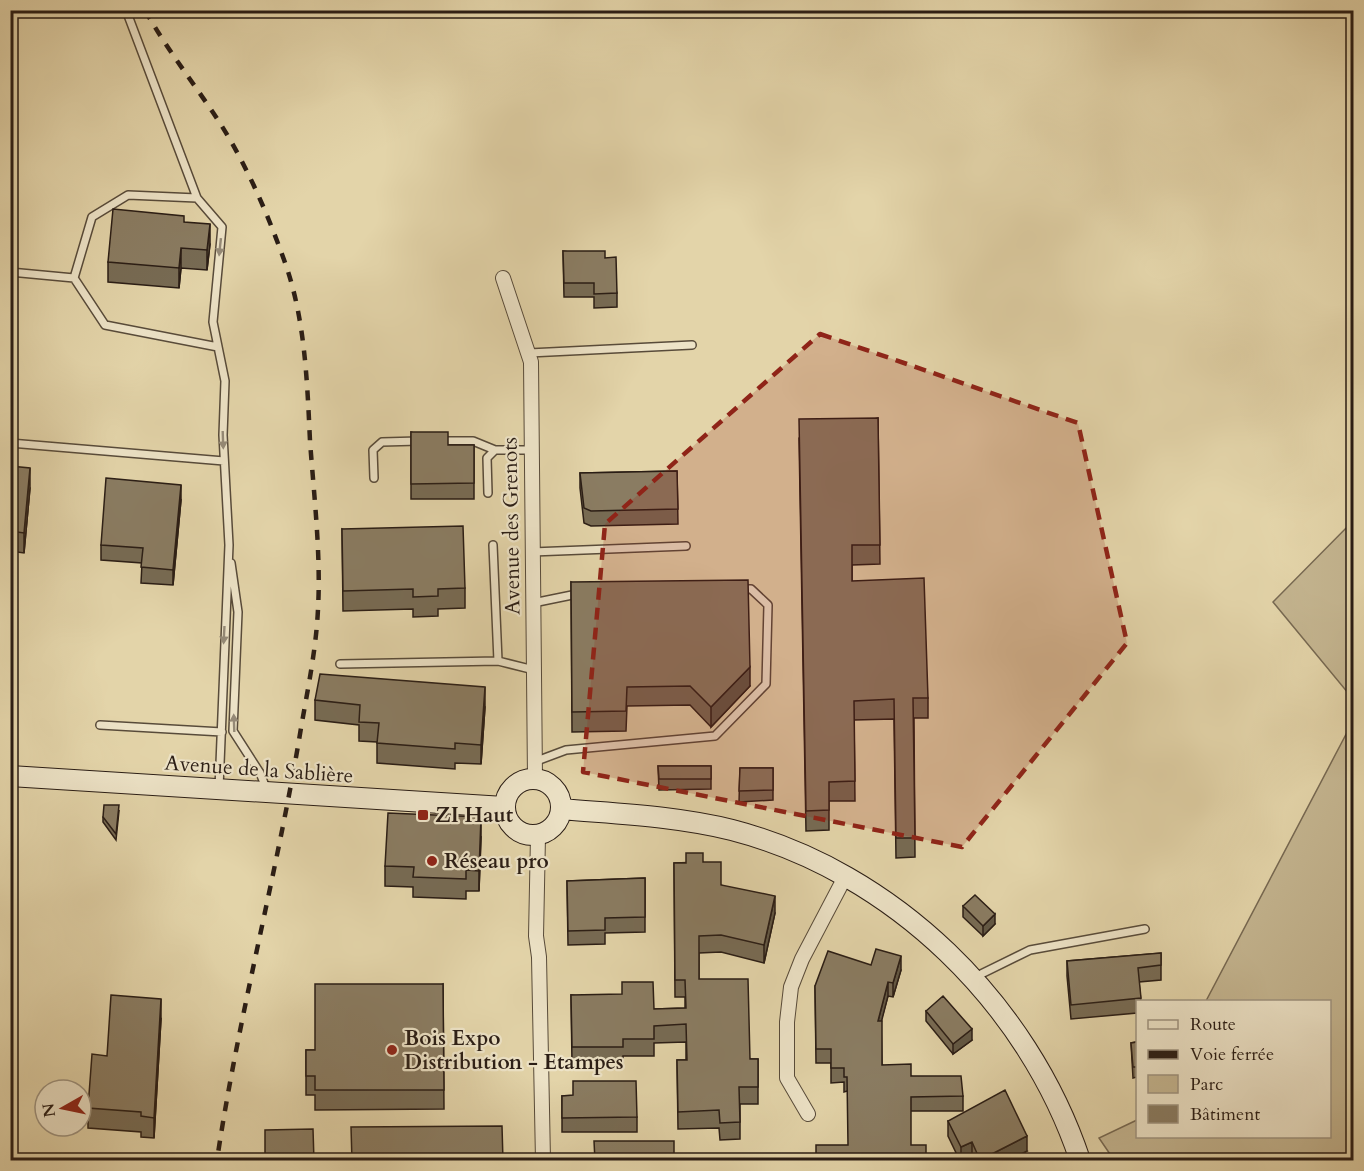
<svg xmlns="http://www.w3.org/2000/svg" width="1364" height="1171" viewBox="0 0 1364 1171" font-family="Cardo,serif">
<rect width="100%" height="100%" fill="#e3d4a9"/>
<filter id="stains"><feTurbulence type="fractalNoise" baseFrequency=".00333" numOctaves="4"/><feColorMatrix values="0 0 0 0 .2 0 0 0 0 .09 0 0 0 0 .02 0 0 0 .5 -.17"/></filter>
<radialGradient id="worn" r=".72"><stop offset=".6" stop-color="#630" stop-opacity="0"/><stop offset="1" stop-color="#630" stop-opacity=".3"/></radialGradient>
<path fill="#c4b590" stroke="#776952" stroke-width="1.5" d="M1353,521V699L1273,602Z
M1353,721V1160H1114L1099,1138L1137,1120L1138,1136H1330V1002L1206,1001Z"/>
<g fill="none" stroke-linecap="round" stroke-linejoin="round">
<defs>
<path id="lane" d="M126,10L197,198L222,227L213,322L225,381L223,435L229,545L219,788
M10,272L74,278L105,325L218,347
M74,278L92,217L128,195L197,198
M529,353L692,345
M439,441H473L495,450
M10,443L224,461
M374,478L373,450L382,442L419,441
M488,493L487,458L495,450H531
M493,545L498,661
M532,552L686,546
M231,563L238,612L233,731L260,773L266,788
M533,603L577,594
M340,664L498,661L534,670
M100,725L222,732
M534,762L566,750L715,736L766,684L768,605L751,589H741
M973,978L1030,950L1145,929"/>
<path id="street" d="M503,278L531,362L535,779
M538,836L536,936L539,957L543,1160
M808,1114L787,1078V1022L791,987L802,959L845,877"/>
<path id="secondary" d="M10,776L504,807
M505 807a28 28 0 1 1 56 0a28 28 0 1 1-56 0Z
M561,809C618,814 676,816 732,830C894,872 1028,1004 1080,1160"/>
</defs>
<use href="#lane" stroke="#584b3a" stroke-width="10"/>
<use href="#street" stroke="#584b3a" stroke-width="16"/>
<use href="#secondary" stroke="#2a1d15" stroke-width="22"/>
<use href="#lane" stroke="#ede3c7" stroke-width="7"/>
<use href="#street" stroke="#ede3c7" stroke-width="14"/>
<use href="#secondary" stroke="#ede3c7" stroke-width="20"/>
<path stroke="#2a1d15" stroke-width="4.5" stroke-dasharray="10 10" stroke-linecap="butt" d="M145,10C165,46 189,77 212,111C242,155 265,207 283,257C305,316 307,378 310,441C314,496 321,554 318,609C316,653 306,697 299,740C275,881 238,1019 217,1160"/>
</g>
<path fill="#776b54" stroke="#2a1d15" stroke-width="1.5" d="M184,222L210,244L207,270L181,268L179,288L108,282V262Z
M563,251L605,258L617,293V307L594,308V297H564Z
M878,418L880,564L852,565V581L928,698V718H914L915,857L896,858L894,719L854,720L855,801H829V830L806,831L799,438Z
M411,432L448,445H474V499H411Z
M10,466L30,488L24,553L10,551Z
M677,471L678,524L591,526L584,523L580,488V473Z
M181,500L173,585L141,583L142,563L101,560V545Z
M342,529L465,588V608L438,609V616L413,617V609L343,611Z
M571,582L750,686L711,727L690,705L627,706L626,731L572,732Z
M315,700L485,707L481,764L455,763V769L377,763V742L359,741V725L315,720Z
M658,766H711V789L659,790Z
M740,768H773V800L739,802Z
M119,811L116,840L103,822V817Z
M481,837L479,891H466V899L413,897V887L385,886V866Z
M703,862L721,885L775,913L764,963L721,952L699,953V979L750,1059H758V1104H740V1139L720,1140L719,1128L678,1129L677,1060H686V1042L654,1043V1056H623V1064H572L571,995L654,1009L685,1008V997H675L674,863Z
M645,878V932L605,933V944L568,945L567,881Z
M963,906L995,924L983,936L963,917Z
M1161,953V980L1139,982L1141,1002H1137V1013L1071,1019L1067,976V961Z
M871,965L901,970L893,997L888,996L881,1021L882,1065L963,1096V1111H911L847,1091L844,1092V1082L831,1083V1063H816L815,986Z
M443,984L444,1109L315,1110V1095H306V1050H315Z
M926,1011L972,1040L953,1054L926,1021Z
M161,1019L154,1138L141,1137V1132L88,1128V1108L107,1056Z
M1137,1042V1077L1133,1078L1131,1043Z
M562,1096L637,1117V1132H562Z
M948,1121L1027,1151L1008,1161H973L972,1157L965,1161H960L948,1136Z"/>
<path fill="#615745" stroke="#2a1d15" stroke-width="1.5" d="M210,224V244L207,270V250Z
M181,248V268L179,288V268Z
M30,468V488L24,553V533Z
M181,485V500L173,585V570Z
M750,667V686L711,727V707Z
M485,687V707L481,764V745Z
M481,817V837L479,891V871Z
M775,896V913L764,963V945Z
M995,914V924L983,936V926Z
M901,956V970L893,997V983Z
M888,982V996L878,1035V1021Z
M161,999V1019L154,1138V1118Z
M972,1029V1040L953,1054V1044Z
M1027,1136V1151L1008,1161H980V1160Z
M972,1142V1157L965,1161H961V1147Z"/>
<path fill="#8a7c62" stroke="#2a1d15" stroke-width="1.5" d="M113,209L184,216V222L210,224L207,250L181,248L179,268L108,262Z
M563,251H605V258L616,257L617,293L594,294V283H564Z
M878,418L880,545H852V581L924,578L928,698H913L915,838H896L894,699L854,701L855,781L829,782V810L806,811L799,419Z
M411,432H448V445H474V483L411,484Z
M10,466L30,468L24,533L10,531Z
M677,471L678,509L591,511L584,508L580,473Z
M106,478L181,485L173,570L141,567L143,548L101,545Z
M463,526L465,588L438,589V596L413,597V589L343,591L342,529Z
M748,580L750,667L711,707L690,686L627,687L626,711L572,712L571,582Z
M320,674L485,687L481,745L455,743V749L377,743L379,723L359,722L360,705L315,700Z
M658,766H711V779H659Z
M740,768H773V790L739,791Z
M104,805H119L116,834L103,817Z
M388,813L481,817L479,871L466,870V879L413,877L414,867L385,866Z
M686,853H703V862H721V885L775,896L764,945L721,935L699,936V979H748L750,1059H758V1087H739L740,1122L720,1123L719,1110L678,1112L677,1060H687L686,1024L654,1026V1039H623V1047H572L571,995L622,994V982H653L654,1009L686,1008L685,980H675L674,863H686Z
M645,878V917L605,918V930L568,931L567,881Z
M975,895L995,914L983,926L963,906Z
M876,949L901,956L893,983L888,982L878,1021H882V1065L911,1064V1076H961L963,1096L911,1097V1145H926V1161H816V1145H848L847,1077H844V1068H831V1049H816L815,986L828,951L871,965Z
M1161,953V965L1138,968L1141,998L1071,1005L1067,961Z
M315,984H443L444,1090H315V1076H306V1050H315Z
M111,995L161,999L154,1118L141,1116V1112L88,1108L92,1054L107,1056Z
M943,996L972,1029L953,1044L926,1011Z
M1137,1042V1067H1133L1131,1043Z
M573,1081H636L637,1117L562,1118V1096L573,1095Z
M1005,1090L1027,1136L980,1160L972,1142L961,1147L948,1121Z
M502,1126L503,1161H352L351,1127Z
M313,1129L314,1161H265V1130Z
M594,1141H674V1161H595Z"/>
<defs><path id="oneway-solid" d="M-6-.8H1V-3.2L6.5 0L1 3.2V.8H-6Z" transform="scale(1.5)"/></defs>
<g fill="#958a77">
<use href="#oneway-solid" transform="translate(220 247) rotate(96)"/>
<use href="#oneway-solid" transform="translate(223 440) rotate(88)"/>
<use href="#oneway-solid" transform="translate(224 635) rotate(93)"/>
<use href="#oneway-solid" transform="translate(234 723) rotate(-92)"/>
</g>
<path fill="#8f2418" fill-opacity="0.2" stroke="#8f2418" stroke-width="4.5" stroke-dasharray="12 8" stroke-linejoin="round" d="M820,334L1078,423L1127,643L962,847L583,772L605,524Z"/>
<g fill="#8f2418" stroke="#ede3c7" stroke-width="2">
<rect x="417" y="809" width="12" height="12" rx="3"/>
<circle cx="432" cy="861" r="6"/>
<circle cx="392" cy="1050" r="6"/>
</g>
<g text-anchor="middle" stroke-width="4.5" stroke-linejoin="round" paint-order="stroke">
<g font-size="21" fill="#2a1d15" stroke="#ede3c7">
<text transform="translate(511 526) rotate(-91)" y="7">Avenue des Grenots</text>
<text transform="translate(259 769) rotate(4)" y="7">Avenue de la Sablière</text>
</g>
<g font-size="21" font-weight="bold" fill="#2a1d15" stroke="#ede3c7" text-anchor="start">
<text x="435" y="822">ZI Haut</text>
<text x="444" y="868">Réseau pro</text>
<text x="404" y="1045">Bois Expo<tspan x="404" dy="24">Distribution - Etampes</tspan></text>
</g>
</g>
<rect width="1364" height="1171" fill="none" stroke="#e3d4a9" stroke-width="36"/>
<rect x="12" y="12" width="1340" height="1147" fill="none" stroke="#2a1d15" stroke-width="3"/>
<rect x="18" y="18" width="1328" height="1135" fill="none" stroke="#2a1d15" stroke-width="1.5"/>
<rect x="1136" y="1000" width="195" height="138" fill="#ede3c7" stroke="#9f9480" stroke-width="1.5"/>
<rect x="1148" y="1020" width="30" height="9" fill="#ede3c7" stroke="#9f9480" stroke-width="1.5"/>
<text x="1190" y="1030" font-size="18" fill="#2a1d15">Route</text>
<rect x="1148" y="1050" width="30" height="9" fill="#2a1d15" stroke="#9f9480" stroke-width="1.5"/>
<text x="1190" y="1060" font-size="18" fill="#2a1d15">Voie ferrée</text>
<rect x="1148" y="1075" width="30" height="18" fill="#c4b590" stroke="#9f9480" stroke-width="1.5"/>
<text x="1190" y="1090" font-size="18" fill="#2a1d15">Parc</text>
<rect x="1148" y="1105" width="30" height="18" fill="#8a7c62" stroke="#9f9480" stroke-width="1.5"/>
<text x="1190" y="1120" font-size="18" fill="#2a1d15">Bâtiment</text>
<g transform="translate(63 1108) rotate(261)"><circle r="28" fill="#ede3c7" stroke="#9f9480" stroke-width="1.5"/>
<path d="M0-4.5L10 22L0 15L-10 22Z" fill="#8f2418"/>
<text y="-9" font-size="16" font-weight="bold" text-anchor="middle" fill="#2a1d15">N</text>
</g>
<rect width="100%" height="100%" filter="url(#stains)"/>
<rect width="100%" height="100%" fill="url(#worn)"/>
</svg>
